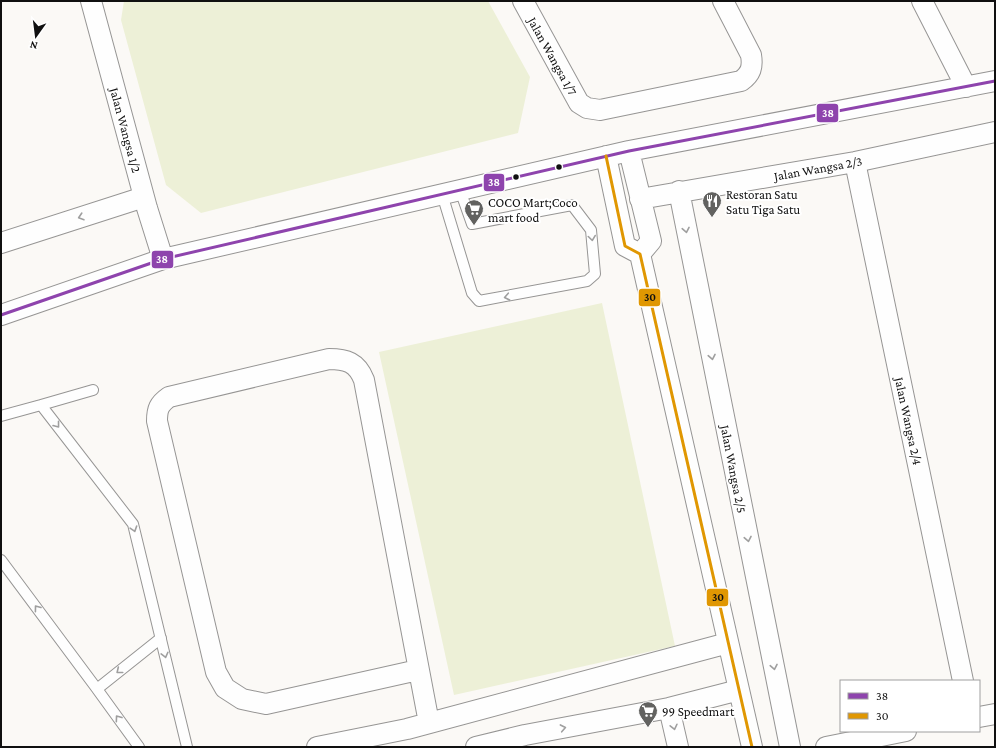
<svg xmlns="http://www.w3.org/2000/svg" width="996" height="748" viewBox="0 0 996 748" font-family="'Crimson Pro',serif">
<rect width="100%" height="100%" fill="#fbf9f6"/>
<path fill="#edf0d7" d="M124,1H488L530,77L518,133L201,213L166,185L121,20Z
M602,303L675,646L454,695L379,352Z"/>
<g fill="none" stroke-linecap="round" stroke-linejoin="round">
<defs>
<path id="lane" d="M442,194L472,293L479,301L587,281L595,274L591,230L572,205L472,224L460,190
M41,405L93,390
M1,416L41,405L133,524L187,747
M1,560L97,689L161,638
M97,689L139,747"/>
<path id="street" d="M91,1L147,208L163,259
M523,1L579,103L587,108L600,110L741,81C751,74 753,67 751,55L723,1
M922,1L966,87
M629,151L651,241L640,254
M606,156L625,246L640,254L752,747
M855,162L963,681
M679,191L790,747
M640,199L855,162L995,132
M1,243L144,197
M1,315L163,259L629,151L995,81
M418,670L266,704L242,699L225,688L216,672L157,421C157,409 159,404 169,397L329,359C346,359 357,362 364,380L429,723
M669,708L678,747
M979,717L995,714
M317,747L407,729L728,643
M476,747L525,735L669,708L739,690
M826,747L906,731"/>
</defs>
<use href="#lane" stroke="#969594" stroke-width="12"/>
<use href="#street" stroke="#969594" stroke-width="22"/>
<use href="#lane" stroke="#fefefe" stroke-width="10"/>
<use href="#street" stroke="#fefefe" stroke-width="20"/>
<defs>
<path id="bus-1" d="M1,315L163,259L629,151L995,81"/>
<path id="bus-2" d="M606,156L625,246L640,254L752,747"/>
</defs>
<use href="#bus-1" stroke="#fff" stroke-width="6"/>
<use href="#bus-2" stroke="#fff" stroke-width="6"/>
<use href="#bus-1" stroke="#8e44ad" stroke-width="3"/>
<use href="#bus-2" stroke="#e09702" stroke-width="3"/>
</g>
<defs><path id="oneway-chevron" d="M-2-3.5L2.5 0L-2 3.5" fill="none" stroke-width="1.6" stroke-linecap="round" stroke-linejoin="round"/></defs>
<g stroke="#9f9f9f">
<use href="#oneway-chevron" transform="translate(81 217) rotate(162)"/>
<use href="#oneway-chevron" transform="translate(686 230) rotate(79)"/>
<use href="#oneway-chevron" transform="translate(592 238) rotate(82)"/>
<use href="#oneway-chevron" transform="translate(507 297) rotate(169)"/>
<use href="#oneway-chevron" transform="translate(712 357) rotate(79)"/>
<use href="#oneway-chevron" transform="translate(57 425) rotate(52)"/>
<use href="#oneway-chevron" transform="translate(134 529) rotate(72)"/>
<use href="#oneway-chevron" transform="translate(748 539) rotate(79)"/>
<use href="#oneway-chevron" transform="translate(37 608) rotate(-127)"/>
<use href="#oneway-chevron" transform="translate(165 655) rotate(76)"/>
<use href="#oneway-chevron" transform="translate(774 667) rotate(79)"/>
<use href="#oneway-chevron" transform="translate(119 671) rotate(141)"/>
<use href="#oneway-chevron" transform="translate(118 718) rotate(-126)"/>
<use href="#oneway-chevron" transform="translate(674 727) rotate(77)"/>
<use href="#oneway-chevron" transform="translate(563 728) rotate(-11)"/>
</g>
<defs>
<symbol id="restaurant-pin" viewBox="-11 -11 22 30"><path d="M0 17L-7.5 6A9.5 9.5 0 1 1 7.5 6Z" fill="#626260" stroke="#fff"/><path d="M-5-6h1v4h1v-4h1v4h1v-4h1v5L-1.5 .5V6h-2V.5L-5-1ZM5-6V6H3V1.5H1.5Q1.5-4 5-6Z" fill="#fff"/></symbol>
<symbol id="supermarket-pin" viewBox="-11 -11 22 30"><path d="M0 17L-7.5 6A9.5 9.5 0 1 1 7.5 6Z" fill="#626260" stroke="#fff"/><path d="M-6-5.5h2.5l.6 2H6L4.5 2H-2.5L-4.4-4H-6ZM-1.5 3.2a1.3 1.3 0 1 0 .1 0ZM3 3.2a1.3 1.3 0 1 0 .1 0Z" fill="#fff"/></symbol>
</defs>
<g fill-rule="evenodd">
<use href="#restaurant-pin" x="701" y="190" width="22" height="30"/>
<use href="#supermarket-pin" x="463" y="198" width="22" height="30"/>
<use href="#supermarket-pin" x="637" y="700" width="22" height="30"/>
</g>
<g fill="#101010" stroke="#fff" stroke-width="1.5">
<circle cx="559" cy="167" r="3.5"/>
<circle cx="516" cy="177" r="3.5"/>
</g>
<g text-anchor="middle" stroke-width="4" stroke-linejoin="round" paint-order="stroke">
<g font-size="13" fill="#101010" stroke="#fff">
<text transform="translate(553 56) rotate(61)" y="5">Jalan Wangsa 1/7</text>
<text transform="translate(126 130) rotate(75)" y="5">Jalan Wangsa 1/2</text>
<text transform="translate(818 168) rotate(-10)" y="5">Jalan Wangsa 2/3</text>
<text transform="translate(909 421) rotate(78)" y="5">Jalan Wangsa 2/4</text>
<text transform="translate(734 469) rotate(79)" y="5">Jalan Wangsa 2/5</text>
</g>
<g font-size="13" fill="#101010" stroke="#fff" text-anchor="start">
<text x="726" y="199">Restoran Satu<tspan x="726" dy="15">Satu Tiga Satu</tspan></text>
<text x="488" y="207">COCO Mart;Coco<tspan x="488" dy="15">mart food</tspan></text>
<text x="662" y="716">99 Speedmart</text>
</g>
</g>
<g stroke="#fff" stroke-width="1.5">
<rect x="816" y="103" width="23" height="20" rx="4" fill="#8e44ad"/>
<rect x="483" y="173" width="22" height="19" rx="4" fill="#8e44ad"/>
<rect x="151" y="250" width="23" height="19" rx="4" fill="#8e44ad"/>
<rect x="638" y="288" width="23" height="19" rx="4" fill="#e09702"/>
<rect x="706" y="588" width="23" height="19" rx="4" fill="#e09702"/>
</g>
<g font-size="11" text-anchor="middle" font-weight="bold" fill="#fff">
<text x="828" y="117">38</text>
<text x="494" y="186">38</text>
<text x="162" y="263">38</text>
</g>
<g font-size="11" text-anchor="middle" font-weight="bold" fill="#111">
<text x="650" y="301">30</text>
<text x="718" y="601">30</text>
</g>
<rect width="996" height="748" fill="none" stroke="#101010" stroke-width="4"/>
<rect x="840" y="680" width="140" height="52" fill="#ffffff" stroke="#9f9f9f"/>
<rect x="848" y="693" width="20" height="6" fill="#8e44ad" stroke="#9f9f9f"/>
<text x="876" y="700" font-size="12" fill="#101010">38</text>
<rect x="848" y="713" width="20" height="6" fill="#e09702" stroke="#9f9f9f"/>
<text x="876" y="720" font-size="12" fill="#101010">30</text>
<g transform="translate(36 36) rotate(194)" stroke="#ffffff" stroke-width="3" paint-order="stroke">
<path d="M0-3L7 15L0 10L-7 15Z" fill="#101010"/>
<text y="-6" font-size="11" font-weight="bold" text-anchor="middle" fill="#101010">N</text>
</g>
</svg>
